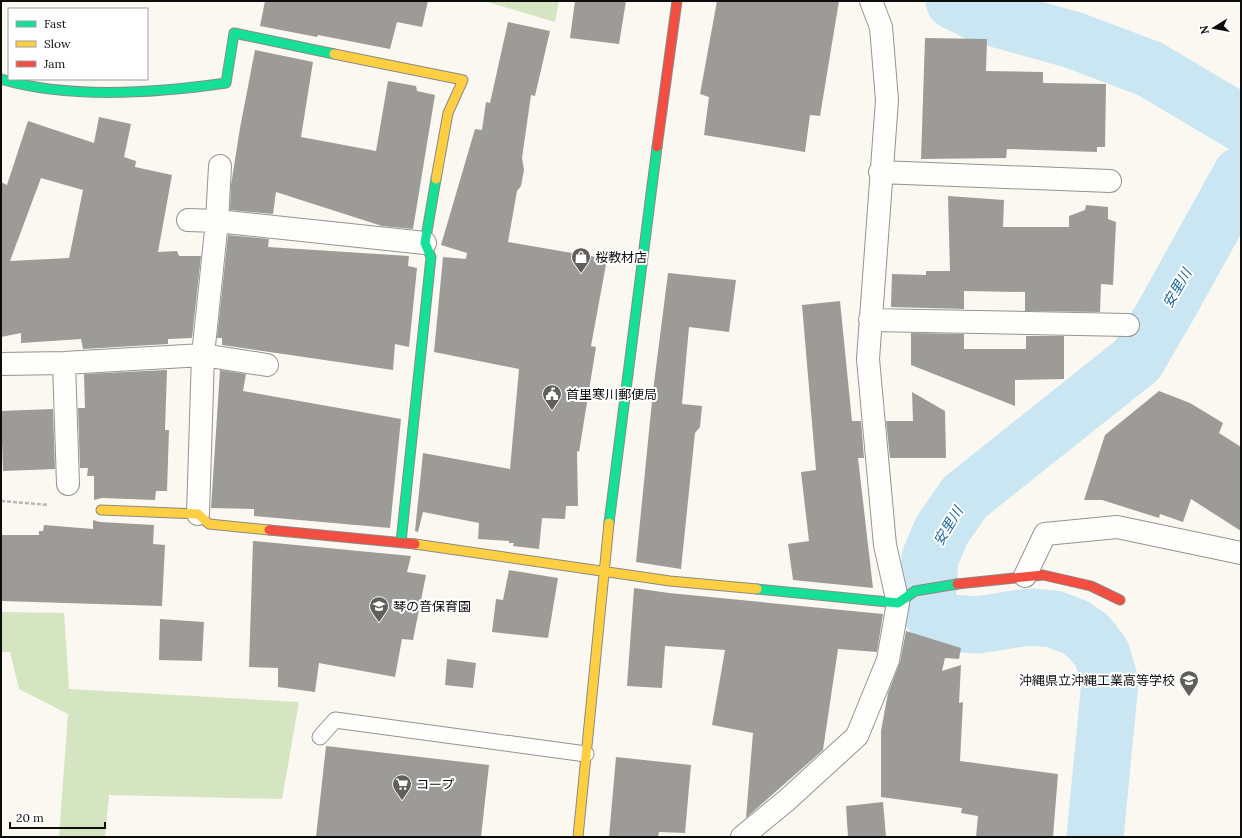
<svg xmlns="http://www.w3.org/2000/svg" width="1242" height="838" viewBox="0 0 1242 838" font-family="Lora,'Noto Sans JP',serif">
<rect width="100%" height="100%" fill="#faf8f1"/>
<path fill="#d5e5c1" d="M484,1H559L555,22Z
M1,612L64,613L69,689L299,702L282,799L109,795L105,837H59L68,714L19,689L10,652H1Z"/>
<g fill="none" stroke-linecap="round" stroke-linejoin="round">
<path stroke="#cae6f2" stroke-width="57" d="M954,1L980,14L1073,40L1150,69L1241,123
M1095,837L1110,682L1102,654L1089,637L1075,627L1054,619L1029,617L977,625L950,623L934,616L927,606L930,558L942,530L965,497L1137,360L1169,305L1241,175"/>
</g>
<path fill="#9d9b97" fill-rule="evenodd" d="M265,1H428L422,27L397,22L390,49L318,35L317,37L260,26Z
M575,1H626L619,44L570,38Z
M717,1H839L820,116L810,115L805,152L704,135L709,97L700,94Z
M508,22L550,31L535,96L531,95L522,158L524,170L521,186L517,191L508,242L607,259L591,346L596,347L579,452L577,451L578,506H566L565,519L542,518L539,549L513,546L514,543H509V541L478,539L479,523L423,512L418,532L415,531L423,453L510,469L519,369L434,352L443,257L466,259L467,253L441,245L475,129L482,130L486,102L490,103Z
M925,38L987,39L986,71L1043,72V83L1106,84L1105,147H1097V152L1007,149L1006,158L921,159Z
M255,50L313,62L301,137L376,151L388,81L416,86L417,91L435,95L413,229L382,226L276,192L273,214L230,210L231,185L240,128Z
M99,117L131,124L124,157L136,161L135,167L172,175L158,252L177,251L179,256H201L192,338L168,339V344L83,349L81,339L21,343V333L1,337V182L7,185L28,121L94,143ZM41,178L83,190L69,258L10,261Z
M948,196L1004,200L1003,227H1069V216L1085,210L1086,205L1108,207V219L1116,222L1113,285L1101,284L1100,312L1025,311V292L964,291V309L891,307L892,274L926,275V271H950Z
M228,235L269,239L268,247L409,256L408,266L417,268L409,347L395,344L393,370L222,345V338H217Z
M668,273L736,280L729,332L689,327L682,404L702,406L700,427L695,433L681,569L636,562L653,391Z
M840,301L852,421H861L864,458H858L873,588L793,580L788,544L809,541L801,472L816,470L802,305Z
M911,333L964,334V349H1026V336H1064V379L1015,380V406L911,365Z
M167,370L165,430H169L167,491H156L155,500L102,498L94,500V476H87L88,468H80L78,408H85L84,374Z
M220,370L246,374L243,391L401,419L390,528L254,516V509L211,508Z
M1159,391L1190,403L1223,423L1219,433L1241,447V531L1191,499L1183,522L1160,514L1159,518L1102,500H1084L1105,435Z
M912,392L945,411L946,458H890L886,421H913Z
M53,409L55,469L3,471L1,411Z
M93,520L100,522L154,525L153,544L165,545L162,606L1,601V535H39V531H43L44,525L93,529Z
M253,541L411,556L407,572L426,575L413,640L402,639L395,677L319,663L315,692L278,687V668L249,667Z
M509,570L558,578L548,638L492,632L496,599L503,600Z
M634,588L669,593L883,614L877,652L838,649L823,750L746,818L753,733L712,725L725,650L665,646L662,688L627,686Z
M160,619L204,622L202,661L159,660Z
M906,631L961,648L959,659L945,658L942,671L961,665L959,703L963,702L960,761L1058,774L1053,837H976L978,816L961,813L962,808L881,797V731L888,693L900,662Z
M447,659L476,663L473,688L445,685Z
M326,746L489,765L481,837H316Z
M616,757L691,765L685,833L659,832L658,837H609Z
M883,802L886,837H848L846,806Z"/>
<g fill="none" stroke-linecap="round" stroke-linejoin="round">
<defs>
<path id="lane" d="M320,737L335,720L586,754"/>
<path id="street" d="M880,172L1110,181
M188,220L217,221L220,166
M870,320L1128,325
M64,363L68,484
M1,364L64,363L203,355L267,365
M198,514L203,355L217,221L425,243
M1025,576L1045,534L1117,527L1241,553
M742,837L787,800L857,736L888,660L898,603L885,545L868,359L887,100L881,27L871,1"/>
<path id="fast" d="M1,79C68,99 157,93 226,83L234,33L334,54
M609,523L657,147
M401,542L431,257L425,243L436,179
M757,589L898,603L915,591L957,584"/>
<path id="slow" d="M334,54L463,80L448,113L436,179
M101,510L198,514L209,524L269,530
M415,544L670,581L757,589
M578,837L609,523"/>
<path id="jam" d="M657,147L677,1
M269,530L415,544
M957,584L1043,575L1091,586L1120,600"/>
</defs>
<use href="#lane" stroke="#949390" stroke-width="17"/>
<use href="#street" stroke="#949390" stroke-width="24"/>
<use href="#fast" stroke="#8a8986" stroke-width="11"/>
<use href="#slow" stroke="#8a8986" stroke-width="11"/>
<use href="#jam" stroke="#8a8986" stroke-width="11"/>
<path stroke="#b8b7b6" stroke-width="2.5" stroke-dasharray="4 2" stroke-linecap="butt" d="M1,501L49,505"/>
<use href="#lane" stroke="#fefefd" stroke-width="15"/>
<use href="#street" stroke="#fefefd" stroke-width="22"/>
<use href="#fast" stroke="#16e098" stroke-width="9"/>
<use href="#slow" stroke="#ffcf43" stroke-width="9"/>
<use href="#jam" stroke="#f24e42" stroke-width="9"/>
</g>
<defs>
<symbol id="shop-pin" viewBox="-11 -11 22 30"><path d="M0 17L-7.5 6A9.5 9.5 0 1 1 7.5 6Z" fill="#605f5d" stroke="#fff"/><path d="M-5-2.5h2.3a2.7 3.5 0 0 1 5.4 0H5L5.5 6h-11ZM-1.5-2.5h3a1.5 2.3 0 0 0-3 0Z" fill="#fff"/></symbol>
<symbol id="civic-pin" viewBox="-11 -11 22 30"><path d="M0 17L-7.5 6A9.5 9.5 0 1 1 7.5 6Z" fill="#605f5d" stroke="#fff"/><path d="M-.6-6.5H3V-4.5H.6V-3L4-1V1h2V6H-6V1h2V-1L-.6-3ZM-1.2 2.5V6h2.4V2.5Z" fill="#fff"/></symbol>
<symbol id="school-pin" viewBox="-11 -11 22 30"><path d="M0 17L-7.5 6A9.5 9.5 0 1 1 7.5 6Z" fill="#605f5d" stroke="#fff"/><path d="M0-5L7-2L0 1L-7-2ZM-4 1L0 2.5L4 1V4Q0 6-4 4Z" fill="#fff"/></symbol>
<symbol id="supermarket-pin" viewBox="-11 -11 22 30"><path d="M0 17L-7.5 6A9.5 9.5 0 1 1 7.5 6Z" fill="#605f5d" stroke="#fff"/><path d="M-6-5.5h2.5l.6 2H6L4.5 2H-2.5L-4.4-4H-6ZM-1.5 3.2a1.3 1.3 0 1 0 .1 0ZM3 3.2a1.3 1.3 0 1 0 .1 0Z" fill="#fff"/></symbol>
</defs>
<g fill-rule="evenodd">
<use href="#shop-pin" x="570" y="246" width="22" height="30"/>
<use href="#civic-pin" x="541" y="383" width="22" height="30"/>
<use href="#school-pin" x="368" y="595" width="22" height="30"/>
<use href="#school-pin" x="1178" y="669" width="22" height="30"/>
<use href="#supermarket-pin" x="391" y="773" width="22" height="30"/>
</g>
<g text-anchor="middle" stroke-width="4" stroke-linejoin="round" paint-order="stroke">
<g font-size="13" fill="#0d0d0d" stroke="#fff" text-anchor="start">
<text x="595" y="262">桜教材店</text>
<text x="566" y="399">首里寒川郵便局</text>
<text x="393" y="611">琴の音保育園</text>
<text x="1175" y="685" text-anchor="end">沖縄県立沖縄工業高等学校</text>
<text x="416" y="789">コープ</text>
</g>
<g font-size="14" font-style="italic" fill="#1d6798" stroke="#fff">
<text transform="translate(1177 288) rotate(-60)" y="5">安里川</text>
<text transform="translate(948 526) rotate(-59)" y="5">安里川</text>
</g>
</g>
<rect width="1242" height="838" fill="none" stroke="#0d0d0d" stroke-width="4"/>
<rect x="8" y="8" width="140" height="72" fill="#ffffff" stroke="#9e9e9e"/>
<rect x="16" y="21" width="20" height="6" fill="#16e098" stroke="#9e9e9e"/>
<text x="44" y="28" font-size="12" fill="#0d0d0d">Fast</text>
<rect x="16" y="41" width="20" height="6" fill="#ffcf43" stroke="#9e9e9e"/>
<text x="44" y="48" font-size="12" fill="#0d0d0d">Slow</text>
<rect x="16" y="61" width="20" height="6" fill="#f24e42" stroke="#9e9e9e"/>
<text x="44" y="68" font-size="12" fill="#0d0d0d">Jam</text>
<g transform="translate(1214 28) rotate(259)" stroke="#ffffff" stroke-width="3" paint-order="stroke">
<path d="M0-3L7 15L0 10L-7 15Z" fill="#0d0d0d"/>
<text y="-6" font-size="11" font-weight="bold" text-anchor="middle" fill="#0d0d0d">N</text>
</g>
<path d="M10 822v6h95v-6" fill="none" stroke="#0d0d0d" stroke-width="2"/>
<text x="16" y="822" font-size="12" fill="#0d0d0d" stroke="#ffffff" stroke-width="3" paint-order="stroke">20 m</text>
</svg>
